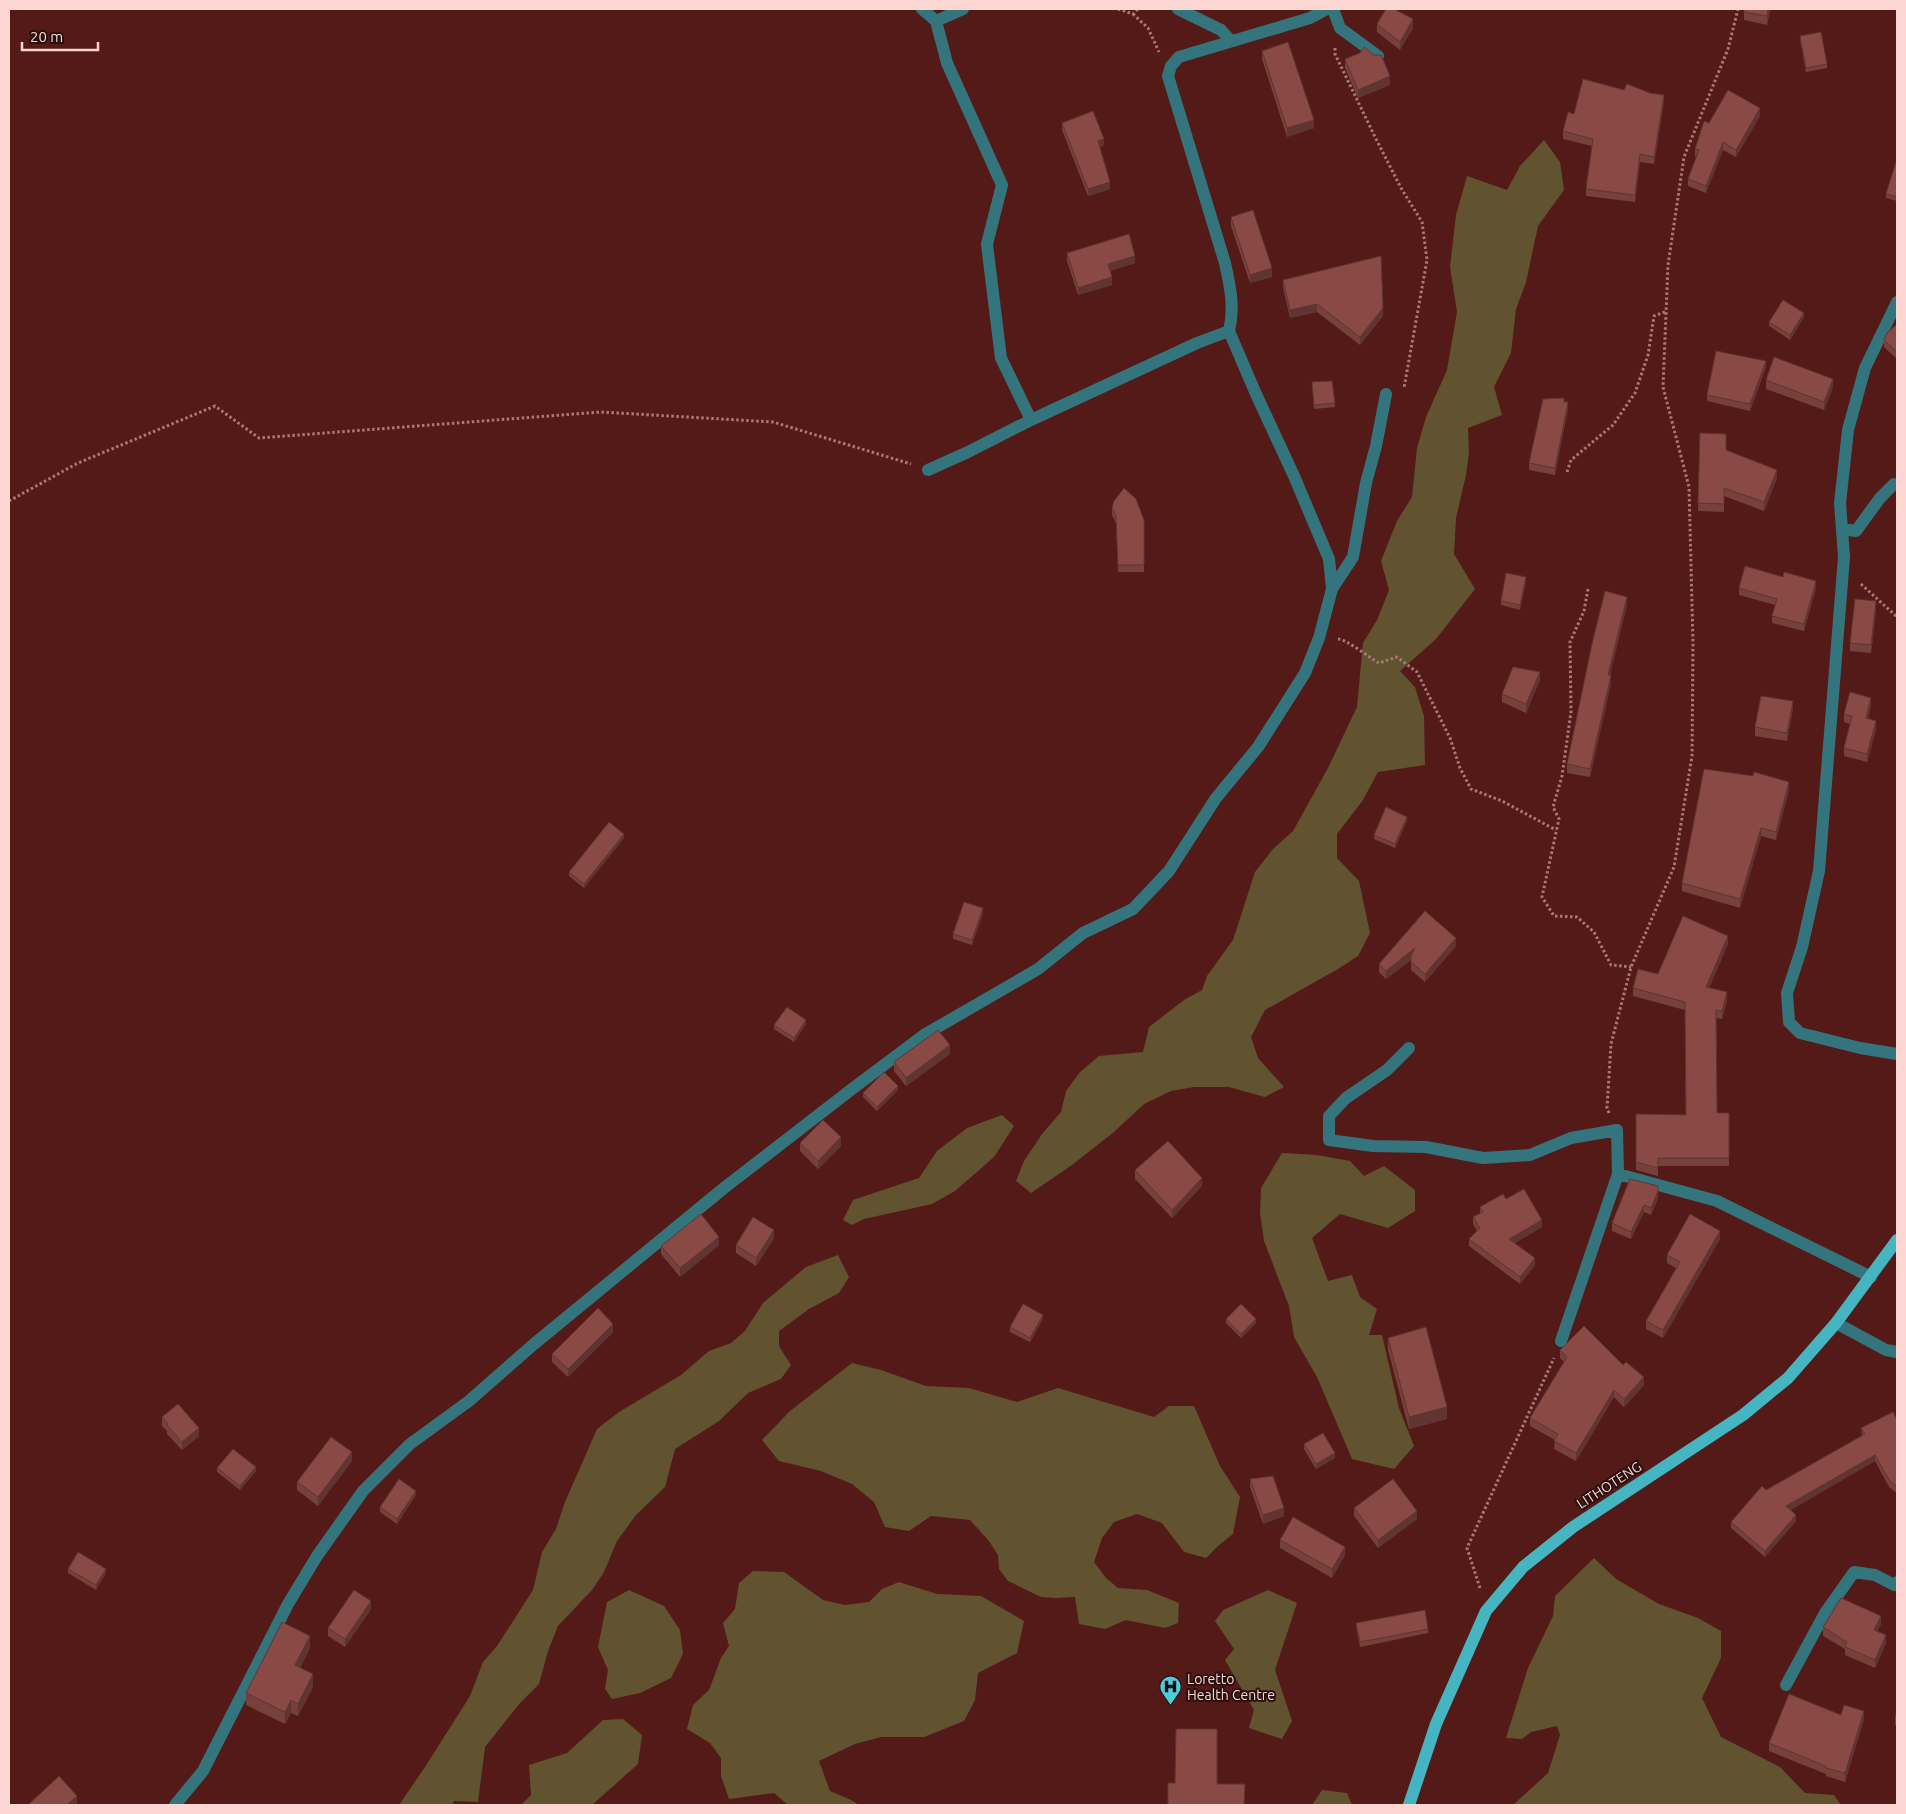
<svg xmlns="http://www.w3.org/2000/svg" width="1906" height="1814" viewBox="0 0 1906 1814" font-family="Ubuntu,sans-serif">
<rect width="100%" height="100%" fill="#541a18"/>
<path fill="#615230" d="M1544,140L1560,162L1564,190L1538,226L1526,282L1516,309L1511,353L1494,387L1502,415L1468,428L1469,453L1466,475L1456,518L1454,554L1475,589L1436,639L1400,671L1415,687L1424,716L1425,765L1378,772L1363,800L1337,834V858L1359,881L1370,933L1358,956L1338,969L1265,1010L1251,1037L1258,1058L1284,1087L1265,1097L1229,1087H1194L1171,1091L1144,1104L1114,1132L1072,1165L1031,1193L1016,1181L1024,1161L1042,1134L1061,1112L1066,1091L1080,1072L1099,1056L1143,1052L1149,1027L1184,1000L1202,990L1207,976L1233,940L1255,872L1273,849L1293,831L1328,768L1357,707L1363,643L1377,620L1389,590L1381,561L1397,521L1412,497L1417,448L1426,417L1447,370L1457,312L1450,267L1456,215L1467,176L1507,190L1520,166Z
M1002,1115L1014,1126L994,1157L955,1191L932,1204L864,1219L852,1225L843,1220L853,1200L919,1178L937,1151L967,1128Z
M1282,1153L1317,1155L1350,1161L1364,1176L1384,1166L1415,1190V1211L1388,1228L1340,1214L1312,1238L1328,1281L1352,1275L1360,1297L1377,1309L1369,1335H1382L1399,1408L1414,1446L1394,1469L1352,1459L1317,1377L1294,1337L1289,1306L1264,1241L1260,1213L1261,1188Z
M838,1255L849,1277L839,1293L809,1309L779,1331V1346L791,1365L781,1379L748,1393L719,1421L675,1449L665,1487L636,1515L617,1541L604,1572L592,1590L558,1626L548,1651L539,1684L520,1703L485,1747L478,1802L454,1801L452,1805H399L425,1767L470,1696L483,1662L497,1646L533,1590L542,1552L556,1529L565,1502L597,1429L619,1412L681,1375L709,1351L731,1343L745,1331L763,1303L806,1267Z
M852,1363L881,1370L926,1386L969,1388L1017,1402L1058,1388L1154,1417L1169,1406H1194L1220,1466L1240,1497L1233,1534L1218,1546L1206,1558L1184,1552L1162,1523L1137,1514L1114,1522L1102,1538L1094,1562L1106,1578L1118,1588L1147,1590L1179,1603L1178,1623L1165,1628L1126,1620L1105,1629L1079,1624L1075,1597L1056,1598L1041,1597L1008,1581L999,1569L998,1555L989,1541L970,1520L931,1516L909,1531L885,1527L874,1502L852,1484L821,1471L779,1461L762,1440L790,1411Z
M1594,1558L1616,1579L1659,1604L1698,1618L1721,1631V1658L1702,1698L1721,1737L1780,1767L1805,1793L1834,1795L1841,1805H1513L1548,1773L1560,1735L1557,1726L1531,1732L1522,1739L1506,1738L1528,1668L1553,1616L1555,1596Z
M753,1571L784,1572L823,1600L845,1605L869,1602L882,1589L899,1582L937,1594L981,1596L1024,1621L1017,1653L978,1673L975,1700L964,1721L924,1737H881L855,1744L819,1761L830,1791L851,1800L859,1805H788L774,1793L729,1799L721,1776V1758L710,1743L687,1729L693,1705L709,1690L721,1658L729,1646L723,1623L735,1609L739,1583Z
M629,1590L664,1606L680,1630L683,1654L671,1678L640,1693L612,1699L605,1689L608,1670L598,1647L607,1602Z
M1268,1590L1297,1603L1275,1670L1292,1721L1282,1739L1249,1728L1254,1710L1225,1660L1234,1649L1215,1621L1223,1610Z
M623,1719L642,1735L638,1764L592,1805H521L531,1795L529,1765L567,1753L603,1720Z
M1322,1790L1347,1793L1352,1805H1312Z"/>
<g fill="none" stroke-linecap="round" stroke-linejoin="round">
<path stroke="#a97976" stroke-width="3" stroke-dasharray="2.5 2.5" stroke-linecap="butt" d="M1118,9L1133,14L1138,9
M1133,14L1148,28L1159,52
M1335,48V54L1375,137L1401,188L1422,222L1427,260L1404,388
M1567,472L1571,460L1613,425L1635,393L1648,355L1654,316L1667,311
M9,501L78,463L215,406L259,438L601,412L773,422L911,464
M1861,584L1897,617
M1588,589L1584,611L1570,642L1571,712L1562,776L1553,807L1559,819L1542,897L1554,916L1577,917L1594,932L1611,965L1631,967
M1338,639C1346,639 1370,658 1379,663L1397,657L1417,672L1450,738L1460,768L1471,789L1502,801L1556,830
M1609,1113L1607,1108L1611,1044L1631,967L1674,867L1692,756L1693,644L1689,487L1663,387L1668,265L1684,157L1728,49L1738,9
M1480,1588L1467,1548L1554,1358"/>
<path stroke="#34757d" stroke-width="12" d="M922,9L936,21L947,63L1002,185L987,244L989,261L1001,358L1031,420
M1178,9L1221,30L1231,41
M1333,9L1340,28L1378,56
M936,21L963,9
M1897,302L1865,368L1848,430L1840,503L1844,557L1819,871L1802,947L1787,993L1789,1022L1800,1033L1860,1048L1897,1054
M928,470L968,452L1031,420L1197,343L1229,331C1235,307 1230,286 1225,263L1168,76L1171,66L1179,57L1310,18L1327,9
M1842,529L1856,531L1880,498L1894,484
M1332,589L1353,557L1366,483L1376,446L1386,394
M1409,1048L1387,1070L1346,1098L1329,1116V1140L1373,1146L1426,1147L1483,1158L1530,1155L1571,1138L1617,1130L1618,1174L1561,1341
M1618,1174L1717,1201L1871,1277
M1836,1323L1886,1350L1897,1352
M1786,1685L1825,1613L1854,1572L1875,1575L1894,1585L1897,1582
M175,1805L203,1771L288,1604L317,1556L363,1491L410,1444L469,1401L534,1344L724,1188L852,1089L924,1035L1038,969L1083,933L1133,909L1169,871L1216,798L1258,747L1305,673L1319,638L1332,589L1329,559L1294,476L1256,394L1229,331"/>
<path stroke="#45b5c2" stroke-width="12" d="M1409,1805L1436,1724L1486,1611L1523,1567L1573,1527L1743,1415L1788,1378L1836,1323L1897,1240"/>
</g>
<path fill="#76403b" d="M1744,9H1770L1767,25L1744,20Z
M1377,24L1413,28L1400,50L1377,32Z
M1800,36L1827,64V68L1806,72L1800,40Z
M1262,51L1314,128L1287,137L1262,59Z
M1345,59L1390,85L1358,98L1345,68Z
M1664,102L1654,164L1640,162L1635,202L1586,196V189L1592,146L1563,139V131L1574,114Z
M1760,116L1736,157L1723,150L1706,193L1688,186V179L1696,157L1695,156V149L1709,123Z
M1062,123L1104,146L1100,147L1110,189L1088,196L1062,130Z
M1897,162V201L1886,198V194Z
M1231,217L1272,277L1250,283L1231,226Z
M1067,253L1135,263L1110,271L1112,285L1078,295L1067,261Z
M1283,280L1383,316L1360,345L1317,312L1290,318L1283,288Z
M1804,317L1790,340L1769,326V322Z
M1897,326V359L1884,347V340Z
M1766,367L1750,411L1707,401V395Z
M1766,380L1833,387L1824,410L1766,389Z
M1312,382L1335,403V407L1314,409Z
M1564,402L1568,409L1555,475L1529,470V463Z
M1700,433L1726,450L1777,478L1764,511L1724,496V512L1698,511Z
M1112,508L1144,520V572H1118L1116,523L1112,515Z
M1526,581L1520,610L1501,605V601Z
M1739,588H1816L1804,631L1772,623V616L1775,605L1739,595Z
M1627,605L1610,675L1611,684L1590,777L1567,773V764Z
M1876,610L1871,653L1850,651V643Z
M1540,680L1526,713L1502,702V694Z
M1871,706L1868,719L1876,730L1867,762L1844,756V748L1850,724L1844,722V714Z
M1793,709L1787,741L1755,736V727Z
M1789,790L1776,840L1761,836L1740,908L1682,891V883Z
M1407,821L1395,848L1374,839V835Z
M624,838L584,888L569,876V872Z
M983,913L972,945L953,939V934Z
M1728,944L1709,988L1727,1001L1722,1019L1716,1018L1717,1113H1729V1166H1658V1176L1636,1170V1114L1686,1115L1685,1010L1633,996V988L1658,974Z
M1456,946L1425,982L1411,970V960L1386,979L1379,972V964Z
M806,1024L794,1042L774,1029V1025Z
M950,1054L906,1086L894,1071V1062Z
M898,1090L877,1111L863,1097V1093Z
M800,1143L841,1146L818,1169L800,1151Z
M1135,1170L1202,1186L1172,1218L1135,1179Z
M1630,1179L1658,1198L1651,1215L1644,1212L1631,1239L1612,1231V1223Z
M1506,1199L1542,1227L1515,1243L1535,1265L1520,1284L1469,1246V1239L1477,1231L1473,1224V1217L1480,1213V1207Z
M774,1238L756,1266L736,1253V1245Z
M1720,1239L1663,1338L1646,1329V1321L1676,1268L1667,1263V1255Z
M719,1245L680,1277L661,1254V1246Z
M1043,1319L1030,1342L1010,1332V1327Z
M1226,1319L1256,1323L1241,1338L1226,1323Z
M613,1332L568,1377L552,1362V1354Z
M1388,1338L1447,1419L1409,1429L1388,1350Z
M1560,1350L1623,1365L1644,1385L1624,1407L1614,1397L1576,1461L1554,1449L1555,1440L1530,1426V1418L1564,1362L1560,1358Z
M162,1417L199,1436L182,1450L167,1434V1431L162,1426Z
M1897,1420V1493L1889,1487L1875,1461L1790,1510L1796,1521L1765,1557L1731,1528V1522L1766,1490L1862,1436L1861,1428Z
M1304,1444L1335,1458L1316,1469L1304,1449Z
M352,1461L318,1506L297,1490V1482Z
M217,1468L256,1471L240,1490L217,1472Z
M1250,1479L1284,1516L1263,1524L1250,1487Z
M416,1495L397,1524L380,1512V1507Z
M1354,1508L1417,1519L1378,1548L1354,1516Z
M1280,1540L1345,1555L1332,1578L1280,1548Z
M68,1569L106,1573L96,1590L68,1573Z
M371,1609L345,1647L328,1636V1628Z
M1356,1623L1428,1629V1633L1360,1647L1356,1627Z
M1881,1624L1877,1631L1886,1643L1875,1668L1845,1655V1649L1823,1636V1627Z
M310,1648L300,1668L313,1687L298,1716L291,1713L285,1724L246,1705V1693Z
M1897,1710V1726L1895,1725V1717Z
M1841,1715L1864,1719L1845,1782L1826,1776V1774L1769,1751V1743Z"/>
<path fill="#603430" d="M1768,9H1770L1767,25V16Z
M1413,19V28L1400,50V42Z
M1390,76V85L1358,98V90Z
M1664,95V102L1654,164V157Z
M1760,108V116L1736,157V150Z
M1314,120V128L1287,137V128Z
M1104,139V146L1098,148V141Z
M1723,142V150L1706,193V186Z
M1640,154V162L1635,202V195Z
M1110,182V189L1088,196V189Z
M1135,256V263L1108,271V264Z
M1272,268V277L1250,283V275Z
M1112,277V285L1078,295V288Z
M1317,304V312L1290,318V310Z
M1383,308V316L1360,345V337Z
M1804,313V317L1790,340V335Z
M1766,361V367L1750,411V404Z
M1833,379V387L1824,410V402Z
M1568,402V409L1555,475V468Z
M1777,470V478L1764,511V502Z
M1526,577V581L1520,610V605Z
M1816,581V588L1804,631V624Z
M1627,597V605L1608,683V675Z
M1876,601V610L1871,653V645Z
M1540,672V680L1526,713V704Z
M1611,675V684L1590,777V769Z
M1871,698V706L1866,727V718Z
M1793,701V709L1787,741V733Z
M1876,721V730L1867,762V754Z
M1789,782V790L1776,840V832Z
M1407,817V821L1395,848V844Z
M1761,828V836L1740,908V899Z
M624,834V838L584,888V884Z
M983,908V913L972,945V940Z
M1728,936V944L1706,995V987Z
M1456,938V946L1425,982V974Z
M1415,948V957L1386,979V971Z
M1727,992V1001L1722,1019V1011Z
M806,1020V1024L794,1042V1038Z
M950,1045V1054L906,1086V1078Z
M898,1086V1090L877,1111V1107Z
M841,1137V1146L818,1169V1161Z
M1202,1178V1186L1172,1218V1210Z
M1658,1191V1198L1651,1215V1208Z
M1644,1205V1212L1631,1239V1232Z
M1542,1220V1227L1509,1246V1239Z
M774,1230V1238L756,1266V1258Z
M1720,1231V1239L1663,1338V1330Z
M719,1237V1245L680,1277V1268Z
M1535,1258V1265L1520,1284V1277Z
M1043,1315V1319L1030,1342V1338Z
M1256,1319V1323L1241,1338V1334Z
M613,1324V1332L568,1377V1369Z
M1644,1377V1385L1624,1407V1399Z
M1614,1390V1397L1576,1461V1453Z
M1447,1407V1419L1409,1429V1417Z
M199,1428V1436L182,1450V1442Z
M352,1452V1461L318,1506V1497Z
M1335,1453V1458L1316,1469V1464Z
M1875,1455V1461L1786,1513V1506Z
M256,1467V1471L240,1490V1486Z
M416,1491V1495L397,1524V1519Z
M1284,1508V1516L1263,1524V1515Z
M1417,1511V1519L1378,1548V1540Z
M1796,1515V1521L1765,1557V1551Z
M1345,1547V1555L1332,1578V1569Z
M106,1569V1573L96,1590V1585Z
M371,1601V1609L345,1647V1639Z
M1881,1616V1624L1874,1638V1630Z
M1886,1635V1643L1875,1668V1660Z
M310,1636V1648L295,1678V1665Z
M313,1674V1687L298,1716V1704Z
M291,1700V1713L285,1724V1712Z
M1864,1711V1719L1845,1782V1773Z
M77,1796V1804L76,1805H67Z"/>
<path fill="#894a45" stroke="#603430" d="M1386,9H1394L1413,19L1400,42L1377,24Z
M1744,9H1768L1767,16L1744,12Z
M1821,32L1827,64L1806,68L1800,36Z
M1288,42L1314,120L1287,128L1262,51Z
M1364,47L1374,55H1381L1390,76L1358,90L1345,59L1360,53Z
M1583,79L1624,90L1627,84L1650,93L1664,95L1654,157L1640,154L1635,195L1586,189L1593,139L1563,131L1568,112L1574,114Z
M1728,90L1760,108L1736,150L1723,142L1706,186L1688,179L1699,150L1695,149L1704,121L1709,123Z
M1093,111L1104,139L1098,141L1110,182L1088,189L1062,123Z
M1896,162H1897V197L1886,194Z
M1253,210L1272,268L1250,275L1231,217Z
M1129,234L1135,256L1108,264L1112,277L1078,288L1067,253Z
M1381,256L1383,308L1360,337L1317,304L1290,310L1283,280Z
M1783,300L1804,313L1790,335L1769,322Z
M1896,325L1897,326V352L1884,340L1887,333Z
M1716,351L1766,361L1750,404L1707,395Z
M1774,357L1833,379L1824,402L1766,380Z
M1332,381L1335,403L1314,405L1312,382Z
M1564,398V402H1568L1555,468L1529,463L1543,399Z
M1700,433L1726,434V450L1777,470L1764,502L1724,488V504L1698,503Z
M1124,488L1136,499L1144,520V565H1118L1116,516L1112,508L1114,501Z
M1745,566L1783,577L1784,572L1816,581L1804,624L1772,616L1777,599L1739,588Z
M1506,573L1526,577L1520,605L1501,601Z
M1605,591L1627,597L1608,675H1611L1590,769L1567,764L1592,644Z
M1855,599L1876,601L1871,645L1850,643Z
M1513,667L1540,672L1526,704L1502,694Z
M1850,692L1871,698L1866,718L1876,721L1867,754L1844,748L1852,716L1844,714Z
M1761,696L1793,701L1787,733L1755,727Z
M1704,769L1753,776L1754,772L1789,782L1776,832L1761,828L1740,899L1682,883Z
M1386,807L1407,817L1395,844L1374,835Z
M609,822L624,834L584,884L569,872Z
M964,902L983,908L972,940L953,934Z
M1425,911L1456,938L1425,974L1411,962V955L1415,948L1386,971L1379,964Z
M1683,916L1728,936L1706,987L1727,992L1722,1011L1716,1010L1717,1113H1729V1158H1658V1168L1636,1162V1114L1686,1115L1685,1002L1633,988L1638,969L1658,974Z
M787,1007L806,1020L794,1038L774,1025Z
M938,1030L950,1045L906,1078L894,1062Z
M884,1072L898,1086L877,1107L863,1093Z
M823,1120L841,1137L818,1161L800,1143Z
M1168,1141L1202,1178L1172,1210L1135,1170Z
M1630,1179L1658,1186V1191L1651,1208L1644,1205L1631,1232L1612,1223Z
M1524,1189L1542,1220L1509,1239L1535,1258L1520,1277L1469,1239L1480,1228L1473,1217L1483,1212L1480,1207L1503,1194L1506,1199Z
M701,1214L719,1237L680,1268L661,1246Z
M1690,1214L1720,1231L1663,1330L1646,1321L1680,1262L1667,1255Z
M753,1217L774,1230L756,1258L736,1245Z
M1023,1304L1043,1315L1030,1338L1010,1327Z
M1241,1304L1256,1319L1241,1334L1226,1319Z
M598,1308L613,1324L568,1369L552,1354Z
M1584,1326L1623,1365L1626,1362L1644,1377L1624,1399L1614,1390L1576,1453L1554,1441L1558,1434L1530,1418L1567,1357L1560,1350Z
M1426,1327L1447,1407L1409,1417L1388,1338Z
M178,1404L199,1428L182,1442L167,1425L168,1424L162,1417Z
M1893,1412L1897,1420V1487L1889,1480L1875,1455L1786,1506L1796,1515L1765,1551L1731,1522L1762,1486L1766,1490L1865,1434L1861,1428Z
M1323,1433L1335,1453L1316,1464L1304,1444Z
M331,1437L352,1452L318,1497L297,1482Z
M233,1449L256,1467L240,1486L217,1468Z
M1273,1476L1284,1508L1263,1515L1250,1479Z
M399,1479L416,1491L397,1519L380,1507Z
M1393,1479L1417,1511L1378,1540L1354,1508Z
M1293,1517L1345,1547L1332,1569L1280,1540Z
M78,1552L106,1569L96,1585L68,1569Z
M354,1590L371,1601L345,1639L328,1628Z
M1841,1598L1881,1616L1874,1630L1886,1635L1875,1660L1845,1647L1847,1642L1823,1627Z
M1425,1610L1428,1629L1360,1642L1356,1623Z
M282,1622L310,1636L295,1665L313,1674L298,1704L291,1700L285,1712L246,1693Z
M1789,1694L1841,1715L1844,1705L1864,1711L1845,1773L1826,1768V1766L1769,1743Z
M1897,1710V1718L1895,1717Z
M1176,1729H1217V1784H1245L1244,1805H1168V1783H1175Z
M59,1776L77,1796L67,1805H28Z"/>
<defs>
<symbol id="hospital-pin" viewBox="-11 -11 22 30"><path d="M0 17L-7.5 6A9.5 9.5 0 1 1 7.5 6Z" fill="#52cbd9" stroke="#29100e"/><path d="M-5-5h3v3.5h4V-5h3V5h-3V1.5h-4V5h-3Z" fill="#111"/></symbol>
</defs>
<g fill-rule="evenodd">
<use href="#hospital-pin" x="1158" y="1674" width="25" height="34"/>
</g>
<g text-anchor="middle" stroke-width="4" stroke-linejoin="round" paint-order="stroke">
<g font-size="14" fill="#fcd6d2" stroke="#29100e">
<text transform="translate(1609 1485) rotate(-33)" y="5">LITHOTENG</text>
</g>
<g font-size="14" fill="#fcd6d2" stroke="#29100e" text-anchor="start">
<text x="1187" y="1684">Loretto<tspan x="1187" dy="16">Health Centre</tspan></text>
</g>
</g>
<rect width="1906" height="1814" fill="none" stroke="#fcd6d2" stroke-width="20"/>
<path d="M22 42v8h76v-8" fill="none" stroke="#fcd6d2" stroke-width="2.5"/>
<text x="30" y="42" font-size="15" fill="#fcd6d2" stroke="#29100e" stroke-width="4" paint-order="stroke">20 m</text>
</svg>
